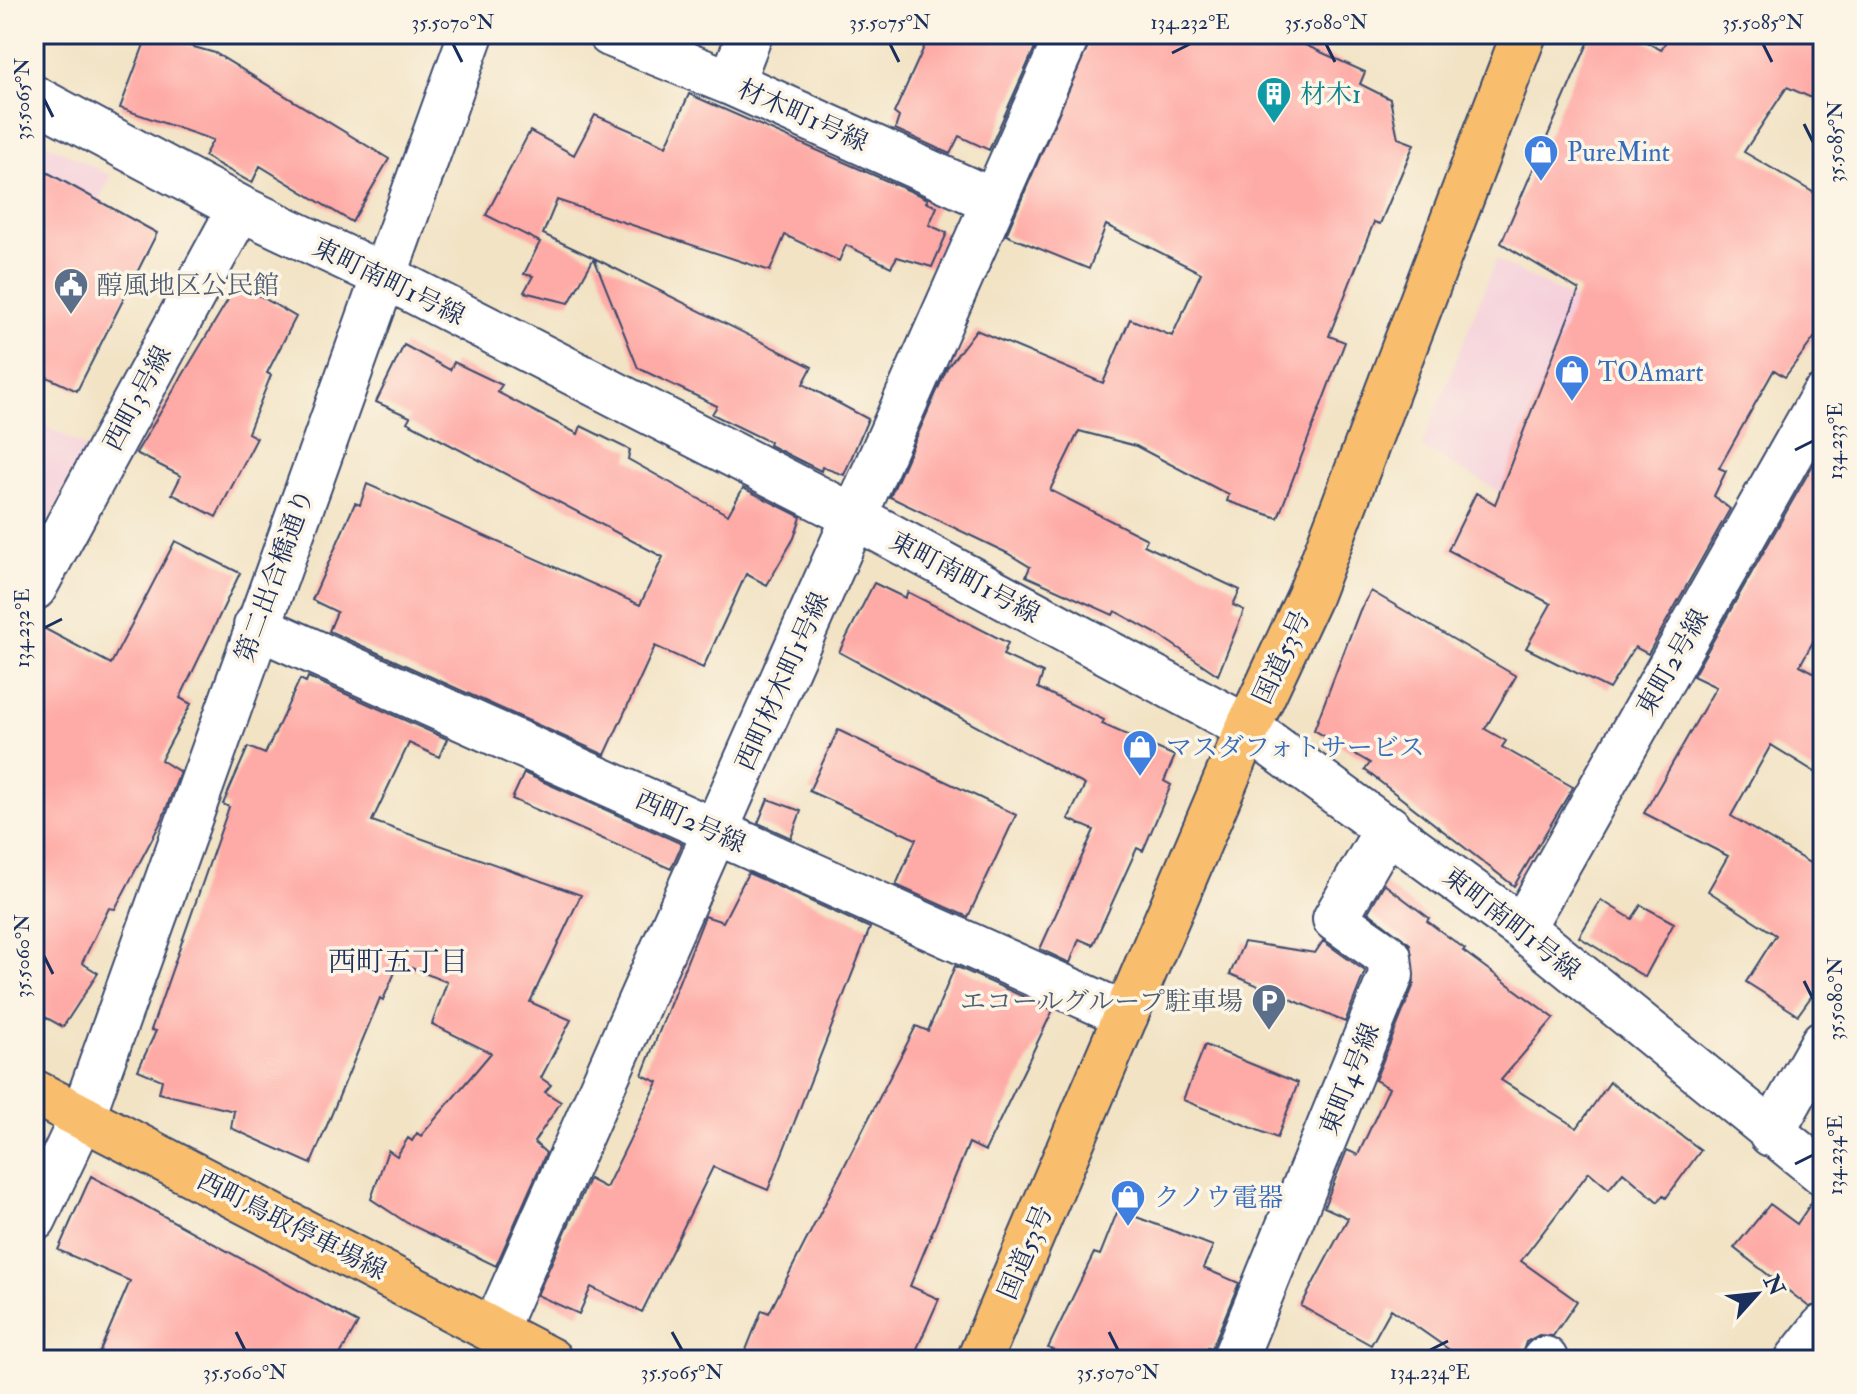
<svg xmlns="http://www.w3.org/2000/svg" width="1857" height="1394" viewBox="0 0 1857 1394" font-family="'IM FELL Double Pica','Noto Serif JP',serif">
<rect width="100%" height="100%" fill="#fcf5e5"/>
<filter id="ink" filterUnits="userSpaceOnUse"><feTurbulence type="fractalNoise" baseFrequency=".0125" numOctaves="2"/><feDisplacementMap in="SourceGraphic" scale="16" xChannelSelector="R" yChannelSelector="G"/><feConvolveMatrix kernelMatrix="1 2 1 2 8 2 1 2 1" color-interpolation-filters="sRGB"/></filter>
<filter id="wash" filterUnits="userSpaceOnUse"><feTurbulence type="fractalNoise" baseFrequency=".006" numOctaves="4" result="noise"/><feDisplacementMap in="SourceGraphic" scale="32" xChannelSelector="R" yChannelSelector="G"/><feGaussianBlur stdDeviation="1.8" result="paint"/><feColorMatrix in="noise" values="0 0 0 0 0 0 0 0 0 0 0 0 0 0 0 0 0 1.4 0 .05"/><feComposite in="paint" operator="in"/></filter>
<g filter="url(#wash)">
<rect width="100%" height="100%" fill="#f2e3c5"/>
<path fill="#f5cfdb" d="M34,137L111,176L34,331Z
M1496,260L1672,348L1565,528L1421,447Z
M34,420L88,448L34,548Z"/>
<g id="blocks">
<path fill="#feaaa6" d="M148,34L215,53L389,159L352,222L260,166L252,183L204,156L213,140L120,108Z
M930,34H1041L989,150L959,136L950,154L895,129L899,117L894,113Z
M1093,34H1165L1191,45L1196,34H1281L1365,72L1360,84L1390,99L1398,138L1414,144L1380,224L1374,222L1329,336L1345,342L1278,518L1227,501L1229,495L1136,446L1079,431L1050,490L1147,539L1144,545L1240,590L1233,605L1244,610L1218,675L1159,635L1115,611L1113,615L1026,576L1030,567L1007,553L890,497L947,368L976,330L1103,383L1130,319L1172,336L1201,273L1106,225L1089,269L1006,235Z
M1592,34H1632L1661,50L1670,34H1823V103L1787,87L1744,152L1823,198V326L1785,377L1774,370L1719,468L1726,471L1714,496L1730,509L1648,654L1635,647L1609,689L1526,648L1551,604L1448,550L1476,493L1495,504L1579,290L1501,243Z
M689,94L928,199L926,202L937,207L929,225L947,233L932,267L897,257L891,267L846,245L839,261L785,235L770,271L557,200L543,234L594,258L569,303L524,292L533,276L524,274L540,242L486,215L530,131L574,155L595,115L666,146Z
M34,165L157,233L77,391L34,371Z
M594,258L812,367L803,384L868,419L844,475L822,467L821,471L769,445L770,442L712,414L717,406L638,368Z
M238,283L296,317L267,373L271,375L248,433L257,438L216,517L172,494L181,476L136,453Z
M404,345L450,370L454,362L502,385L497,392L578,434L581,426L630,450L628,459L728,515L743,488L801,517L794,538L767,585L746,574L703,668L655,646L605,755L329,631L337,612L312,600L355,503L360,505L367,484L640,605L663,557L407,422L410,417L376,402Z
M1823,447V624L1800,665L1823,677V777L1771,745L1731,816L1823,871V980L1798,1015L1746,982L1776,935L1708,891L1728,856L1644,813L1716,687L1693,676Z
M175,541L240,573L180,698L191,704L161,760L180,772L162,820L115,909L109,908L82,963L98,973L63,1027L34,1011V623L111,664Z
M874,583L905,598L908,592L1008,643L1003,655L1043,673L1038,688L1104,720L1102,724L1175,756L1164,781L1171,785L1143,851L1137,848L1093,945L1079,939L1070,963L1040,949L1094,830L1068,819L1085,785L839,652Z
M1371,591L1516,676L1485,729L1506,741L1502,747L1573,787L1514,886L1365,770L1370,763L1314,730L1360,610Z
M308,677L447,739L439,757L409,743L372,821L581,895L530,1002L571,1020L541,1078L551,1085L545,1092L561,1102L534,1142L546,1153L496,1266L407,1223L371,1199L388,1150L397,1156L408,1138L412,1141L417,1133L421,1136L491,1053L432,1024L447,982L399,963L383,1000L380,998L311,1164L231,1128L234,1111L159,1093L162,1080L138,1070L156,1031L151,1030L229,807L223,804L248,747L265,754L300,679L306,682Z
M838,730L1016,815L968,917L896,885L916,839L809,791Z
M524,773L682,844L671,869L512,799Z
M768,799L801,811L791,838L758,823Z
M748,873L870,928L768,1190L713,1167L642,1312L591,1287L579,1314L537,1295L589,1179L606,1188L658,1082L642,1075L705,916L723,922Z
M1384,884L1429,918L1427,921L1465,949L1463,951L1554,1018L1501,1080L1577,1128L1610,1082L1701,1150L1666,1198L1663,1195L1658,1202L1623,1172L1609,1189L1589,1172L1521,1261L1577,1301L1553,1336L1539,1335L1526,1342L1520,1360H1464L1391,1309L1371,1345L1301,1306L1348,1218L1324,1207L1347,1150L1358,1155L1389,1088L1375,1080L1414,984L1410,944L1368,912Z
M1601,900L1632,919L1641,905L1674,923L1645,977L1579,937Z
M1323,941L1365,971L1345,1022L1230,974L1244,942L1315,953Z
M955,966L1053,1010L985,1151L969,1143L910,1286L939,1299L912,1360H742L762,1310L769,1313L916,1026L928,1031Z
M1205,1045L1298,1083L1277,1138L1183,1100Z
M91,1176L358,1323L337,1360H96L130,1281L58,1250Z
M1816,1196L1823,1197V1303L1809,1307L1734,1248L1770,1204L1797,1224Z
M1118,1210L1213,1246L1203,1268L1239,1283L1212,1348L1208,1347L1202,1360H1074L1048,1348L1094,1253L1100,1255Z"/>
</g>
</g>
<g filter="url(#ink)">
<use href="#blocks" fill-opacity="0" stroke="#3b4a6d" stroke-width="2"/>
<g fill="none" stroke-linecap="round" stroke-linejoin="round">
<defs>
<path id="minor" d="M610,34L731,83L993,201
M731,83L750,34
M34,98L240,208L386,277L855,517L1248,728L1522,928L1823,1173
M34,588L240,208
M256,626L1126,1015
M1522,928L1823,396
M1771,1134L1823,1042
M34,1219L82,1118L471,34
M495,1329L1068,34
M1234,1360L1391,975L1389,957L1335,919L1388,827
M1544,1360L1545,1359
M1797,1360L1823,1327"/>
<path id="major" d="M34,1092L550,1360"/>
<path id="highway" d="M979,1360L1248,728L1309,597L1524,34"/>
</defs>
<use href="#minor" stroke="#3b4a6d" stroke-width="48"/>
<use href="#major" stroke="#3b4a6d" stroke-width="48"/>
<use href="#highway" stroke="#3b4a6d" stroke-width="48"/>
<use href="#minor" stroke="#fff" stroke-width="44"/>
<use href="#major" stroke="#f9be6d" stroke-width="44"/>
<use href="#highway" stroke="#f9be6d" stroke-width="44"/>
</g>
</g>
<path fill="none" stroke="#1b2f5e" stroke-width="3" d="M453,44L462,62M890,44L899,62M1326,44L1335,62M1763,44L1772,62M1172,53L1190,44M44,99L53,117M1804,124L1813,142M1795,450L1813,441M44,628L62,619M44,956L53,974M1804,981L1813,999M1795,1164L1813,1155M236,1332L245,1350M672,1332L682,1350M1109,1332L1118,1350M1430,1350L1448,1341"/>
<defs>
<symbol id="building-pin" viewBox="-11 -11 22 30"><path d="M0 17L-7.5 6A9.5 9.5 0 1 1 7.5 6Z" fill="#0f9aa8" stroke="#fcf5e5"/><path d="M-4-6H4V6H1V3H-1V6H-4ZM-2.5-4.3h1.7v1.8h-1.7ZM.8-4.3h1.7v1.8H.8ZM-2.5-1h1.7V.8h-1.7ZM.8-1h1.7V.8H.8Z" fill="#fff"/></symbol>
<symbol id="shop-pin" viewBox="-11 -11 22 30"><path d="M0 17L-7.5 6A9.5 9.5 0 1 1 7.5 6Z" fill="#3f7fe0" stroke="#fcf5e5"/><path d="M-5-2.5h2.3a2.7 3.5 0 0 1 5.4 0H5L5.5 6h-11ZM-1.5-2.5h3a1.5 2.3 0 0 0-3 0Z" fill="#fff"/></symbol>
<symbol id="civic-pin" viewBox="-11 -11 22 30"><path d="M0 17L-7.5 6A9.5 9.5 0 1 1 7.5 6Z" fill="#5c6f8a" stroke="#fcf5e5"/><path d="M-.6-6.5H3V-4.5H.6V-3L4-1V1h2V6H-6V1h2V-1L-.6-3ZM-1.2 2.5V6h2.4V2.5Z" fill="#fff"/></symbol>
<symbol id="parking-pin" viewBox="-11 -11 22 30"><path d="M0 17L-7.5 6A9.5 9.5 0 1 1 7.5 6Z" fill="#5c6f8a" stroke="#fcf5e5"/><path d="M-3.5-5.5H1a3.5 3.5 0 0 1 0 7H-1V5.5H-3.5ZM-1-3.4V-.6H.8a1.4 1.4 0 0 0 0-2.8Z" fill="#fff"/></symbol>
</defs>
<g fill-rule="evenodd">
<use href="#building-pin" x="1254" y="74" width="40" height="54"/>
<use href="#shop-pin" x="1521" y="132" width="40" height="54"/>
<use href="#civic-pin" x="51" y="265" width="40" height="54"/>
<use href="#shop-pin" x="1552" y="352" width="40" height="54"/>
<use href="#shop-pin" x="1120" y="727" width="40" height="54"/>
<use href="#parking-pin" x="1249" y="981" width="40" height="54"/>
<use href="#shop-pin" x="1108" y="1177" width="40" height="54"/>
</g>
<g text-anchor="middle" stroke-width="7" stroke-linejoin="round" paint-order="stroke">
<g font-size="26" fill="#0d838f" stroke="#fcf5e5" text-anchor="start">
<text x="1300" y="103">材木1</text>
</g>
<g font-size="26" fill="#1b2f5e" stroke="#fcf5e5">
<text transform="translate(803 115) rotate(24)" y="9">材木町1号線</text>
<text transform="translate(389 281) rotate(26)" y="9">東町南町1号線</text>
<text transform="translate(137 398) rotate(-62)" y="9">西町3号線</text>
<text transform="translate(274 575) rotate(-70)" y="9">第二出合橋通り</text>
<text transform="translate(965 577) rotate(28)" y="9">東町南町1号線</text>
<text transform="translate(1281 657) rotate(-65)" y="9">国道53号</text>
<text transform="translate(1672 662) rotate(-60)" y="9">東町2号線</text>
<text transform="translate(782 681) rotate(-66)" y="9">西町材木町1号線</text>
<text transform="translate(691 821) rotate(24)" y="9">西町2号線</text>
<text transform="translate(1512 923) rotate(38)" y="9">東町南町1号線</text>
<text transform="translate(1349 1079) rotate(-68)" y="9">東町4号線</text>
<text transform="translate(292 1225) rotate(27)" y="9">西町鳥取停車場線</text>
<text transform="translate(1025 1252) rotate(-67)" y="9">国道53号</text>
</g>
<g font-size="26" fill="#366cbe" stroke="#fcf5e5" text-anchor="start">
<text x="1567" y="161">PureMint</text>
<text x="1598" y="381">TOAmart</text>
<text x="1166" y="756">マスダフォトサービス</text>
<text x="1154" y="1206">クノウ電器</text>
</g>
<g font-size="26" fill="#4e5e75" stroke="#fcf5e5" text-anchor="start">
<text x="97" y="294">醇風地区公民館</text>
<text x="1243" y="1010" text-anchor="end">エコールグループ駐車場</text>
</g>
<g font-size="28" fill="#1b2f5e" stroke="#fcf5e5">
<text x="398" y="971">西町五丁目</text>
</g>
</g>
<rect width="1857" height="1394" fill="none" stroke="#fcf5e5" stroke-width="88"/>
<g transform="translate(1757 1294) rotate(63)" stroke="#fcf5e5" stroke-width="6" paint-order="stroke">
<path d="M0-6L14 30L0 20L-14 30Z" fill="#1b2f5e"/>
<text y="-12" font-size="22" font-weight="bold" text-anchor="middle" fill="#1b2f5e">N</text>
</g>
<rect x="44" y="44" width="1769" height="1306" fill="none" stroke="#1b2f5e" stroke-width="3"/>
<g font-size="20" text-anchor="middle" fill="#1b2f5e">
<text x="453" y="29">35.5070°N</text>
<text x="890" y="29">35.5075°N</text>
<text x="1190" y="29">134.232°E</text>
<text x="1326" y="29">35.5080°N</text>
<text x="1763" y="29">35.5085°N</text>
<text transform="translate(22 99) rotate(-90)" y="7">35.5065°N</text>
<text transform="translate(1835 142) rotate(-90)" y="7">35.5085°N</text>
<text transform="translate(1835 441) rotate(-90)" y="7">134.233°E</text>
<text transform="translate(22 628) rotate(-90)" y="7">134.232°E</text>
<text transform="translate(22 956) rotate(-90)" y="7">35.5060°N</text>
<text transform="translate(1835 999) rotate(-90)" y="7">35.5080°N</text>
<text transform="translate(1835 1155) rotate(-90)" y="7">134.234°E</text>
<text x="245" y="1379">35.5060°N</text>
<text x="682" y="1379">35.5065°N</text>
<text x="1118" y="1379">35.5070°N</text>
<text x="1430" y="1379">134.234°E</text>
</g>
</svg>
